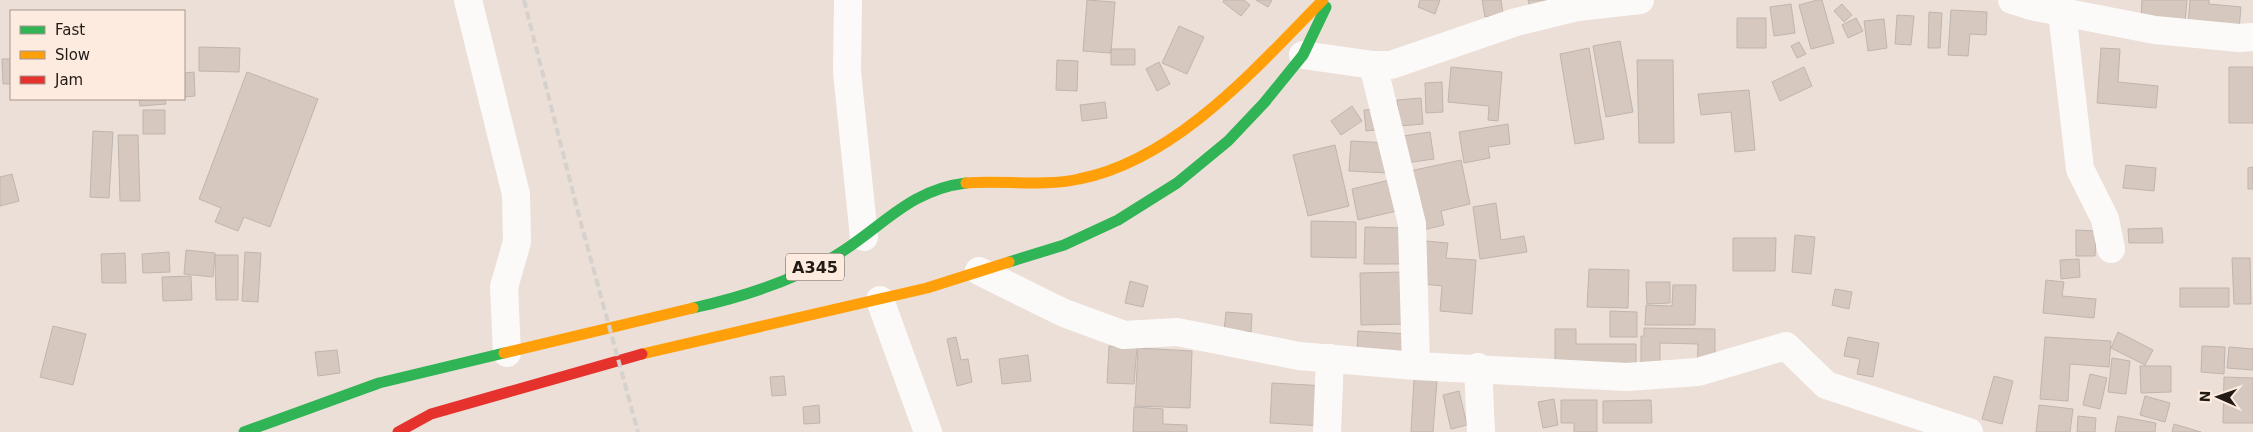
<svg xmlns="http://www.w3.org/2000/svg" width="2253" height="432" viewBox="0 0 2253 432" font-family="'DejaVu Sans',sans-serif">
<rect width="100%" height="100%" fill="#ecdfd7"/>
<path fill="#d6c8bf" stroke="#bfb5af" d="M1087,0L1115,2L1111,53L1083,51Z
M1224,0H1244L1250,5L1241,16L1223,2Z
M1256,0H1272L1268,7Z
M1420,0H1440L1435,14L1418,7Z
M1482,0H1501L1503,14L1485,17Z
M1528,0H1551L1530,7Z
M1817,0H1822L1834,43L1811,49L1799,5Z
M2142,0H2187L2185,23L2141,21Z
M2190,0H2209V4L2241,7L2239,29L2188,25Z
M1791,4L1795,33L1774,36L1770,7Z
M1842,4L1852,15L1844,22L1834,11Z
M1951,10L1987,12L1986,35L1970,34L1968,56L1948,55Z
M1929,12L1942,13L1940,48H1928Z
M1897,15L1914,16L1911,45L1895,44Z
M1737,18H1766V48H1737Z
M1856,18L1863,31L1848,38L1842,25Z
M1884,19L1887,48L1868,51L1864,21Z
M1179,26L1204,37L1187,74L1162,63Z
M1620,41L1633,112L1606,117L1593,46Z
M1799,42L1806,54L1797,58L1791,46Z
M199,47L240,48L239,72L199,71Z
M1589,48L1604,139L1575,144L1560,54Z
M2101,48L2120,49L2118,82L2158,86L2156,108L2097,103Z
M1111,49H1135V65H1111Z
M2,59H11V84H3Z
M1057,60L1078,61L1077,91L1056,90Z
M1637,60H1673L1674,143H1639Z
M1159,62L1170,84L1157,91L1146,69Z
M1451,67L1502,72L1498,121L1488,120L1489,106L1448,102Z
M1804,67L1812,86L1780,101L1772,82Z
M2229,67H2253V123H2229Z
M194,72L195,96L184,97V73Z
M247,72L318,99L270,227L244,217L238,231L215,222L221,208L199,199Z
M1442,82L1443,112L1426,113L1425,83Z
M1749,90L1755,150L1735,152L1731,112L1701,115L1698,94Z
M1421,98L1423,124L1400,126L1397,100Z
M139,99H165L166,104L140,106Z
M1105,102L1107,118L1082,121L1080,105Z
M1352,106L1362,121L1341,135L1331,121Z
M1382,108L1385,129L1366,131L1364,110Z
M143,110H165V134H143Z
M1508,124L1510,144L1488,147L1490,158L1464,163L1459,132Z
M93,131L113,132L109,198L90,197Z
M1430,132L1434,159L1406,163L1403,136Z
M118,135H138L140,201H120Z
M1351,141L1389,143L1387,173L1349,171Z
M1335,145L1349,206L1308,216L1293,155Z
M1461,160L1470,204L1441,211L1444,225L1423,230L1410,171Z
M2126,165L2156,168L2154,191L2123,188Z
M2253,167V189H2248V168Z
M12,174L19,201L0,206V177Z
M1394,179L1401,210L1358,220L1352,189Z
M1496,203L1501,240L1524,236L1527,252L1480,259L1473,207Z
M1311,221L1356,222V258L1311,257Z
M1365,227L1403,228V264H1364Z
M2162,228L2163,243H2129L2128,229Z
M2076,230L2096,231L2095,256H2076Z
M1795,235L1815,237L1811,274L1792,272Z
M1733,238H1776L1775,271H1733Z
M1426,241L1448,243L1446,258L1476,260L1472,314L1440,311L1442,286L1423,284Z
M186,250L215,253L213,277L184,274Z
M169,252L170,272L143,273L142,254Z
M245,252L261,253L258,302L242,301Z
M125,253L126,283H102L101,254Z
M215,255H238V300H216Z
M2232,258H2250L2251,304H2234Z
M2079,259L2080,277L2061,279L2060,260Z
M1589,269L1629,270L1628,308L1587,307Z
M1405,272V324L1361,325L1360,273Z
M191,276L192,300L163,301L162,277Z
M2046,280L2064,282L2062,296L2096,299L2094,318L2043,313Z
M1130,281L1148,286L1143,307L1125,303Z
M1646,282H1670V303L1647,304Z
M1673,285H1696L1695,325H1645L1646,305L1672,306Z
M2180,288H2229V307H2180Z
M1835,289L1852,292L1849,309L1832,305Z
M1610,311L1637,312V337H1610Z
M1226,312L1252,314L1251,332L1224,330Z
M53,326L86,334L73,385L40,377Z
M1644,328L1715,329V374H1697L1698,344L1660,343V372H1641V336H1644Z
M1555,329H1576V344H1636V373H1555Z
M1358,331L1409,334L1407,357L1357,354Z
M2118,332L2153,350L2145,365L2111,348Z
M956,337L961,360L968,359L972,382L957,386L947,339Z
M1848,337L1879,343L1873,377L1857,374L1860,359L1844,356Z
M2045,337L2111,341L2109,367L2070,364L2068,401L2040,399Z
M1109,346L1137,347L1134,384L1107,383Z
M2202,346L2225,347L2224,374L2201,372Z
M2229,347L2253,349V370L2227,368Z
M1138,348L1192,351L1190,408L1135,406Z
M337,350L340,373L318,376L315,352Z
M1028,355L1031,381L1002,384L999,359Z
M2112,358L2130,361L2126,394L2108,392Z
M2140,366H2171V392L2141,393Z
M2090,374L2107,378L2100,409L2083,405Z
M784,376L786,395L772,396L770,377Z
M1994,376L2013,381L2002,424L1982,419Z
M2224,377L2253,378V423H2223Z
M1414,379L1437,380L1433,432H1411Z
M1272,383L1326,386L1324,426L1270,423Z
M1459,391L1467,425L1451,429L1443,395Z
M2145,396L2170,403L2165,422L2140,415Z
M1554,399L1558,425L1543,428L1538,402Z
M1561,400H1597V432H1574V423H1561Z
M1651,400L1652,423H1603V401Z
M819,405L820,423L804,424L803,407Z
M2039,405L2073,409L2070,432H2036Z
M1134,407L1163,409V424L1187,425V432H1133Z
M2078,416L2096,418L2095,432H2077Z
M2118,416L2156,423L2155,432H2115Z
M2174,424L2201,432H2172Z"/>
<g fill="none" stroke-linecap="round" stroke-linejoin="round">
<path stroke="#fcfaf9" stroke-width="28" d="M468,0L516,194L517,242L504,287L507,353
M848,0L847,72L864,237
M2012,0L2031,6L2155,30L2239,38L2253,37
M2062,12L2080,169L2105,219L2111,249
M1303,55L1373,65H1391L1516,22L1578,7L1640,0
M1373,65L1412,224L1416,366
M979,271L1064,313L1124,335L1177,332L1299,356L1416,366L1627,377L1698,372L1786,346L1826,385L1969,432
M880,300L928,432
M1478,367L1481,432
M1327,432L1330,358"/>
<path stroke="#30b455" stroke-width="11" d="M1009,262L1064,245L1118,220L1177,183L1228,141L1264,103L1303,55L1326,7
M693,308C743,297 790,282 835,256C882,228 908,190 966,183
M244,432L379,383L504,353"/>
<path stroke="#ff9f0a" stroke-width="11" d="M966,183C1003,180 1043,187 1079,179C1176,160 1256,68 1323,0
M504,353L693,308
M642,354L927,288L1009,262"/>
<path stroke="#e5322d" stroke-width="11" d="M398,432L431,414L642,354"/>
<path stroke="#d5d1cf" stroke-width="4" stroke-dasharray="8 4" stroke-linecap="butt" d="M524,0L579,216L638,432"/>
</g>
<g text-anchor="middle" stroke-width="4" stroke-linejoin="round" paint-order="stroke">
<rect fill="#feebdf" stroke="#645952" stroke-width="1" x="786" y="253.5" width="58" height="27" rx="4"/>
<g font-size="16" font-weight="bold" fill="#221a15">
<text x="815" y="273">A345</text>
</g>
</g>
<rect x="10" y="10" width="175" height="90" fill="#feebdf" stroke="#a6978e"/>
<rect x="20" y="26" width="25" height="8" fill="#30b455" stroke="#a6978e"/>
<text x="55" y="35" font-size="15" fill="#221a15">Fast</text>
<rect x="20" y="51" width="25" height="8" fill="#ff9f0a" stroke="#a6978e"/>
<text x="55" y="60" font-size="15" fill="#221a15">Slow</text>
<rect x="20" y="76" width="25" height="8" fill="#e5322d" stroke="#a6978e"/>
<text x="55" y="85" font-size="15" fill="#221a15">Jam</text>
<g transform="translate(2218 397) rotate(272)" stroke="#feebdf" stroke-width="4" paint-order="stroke">
<path d="M0-4L9 19L0 12L-9 19Z" fill="#221a15"/>
<text y="-8" font-size="14" font-weight="bold" text-anchor="middle" fill="#221a15">N</text>
</g>
</svg>
